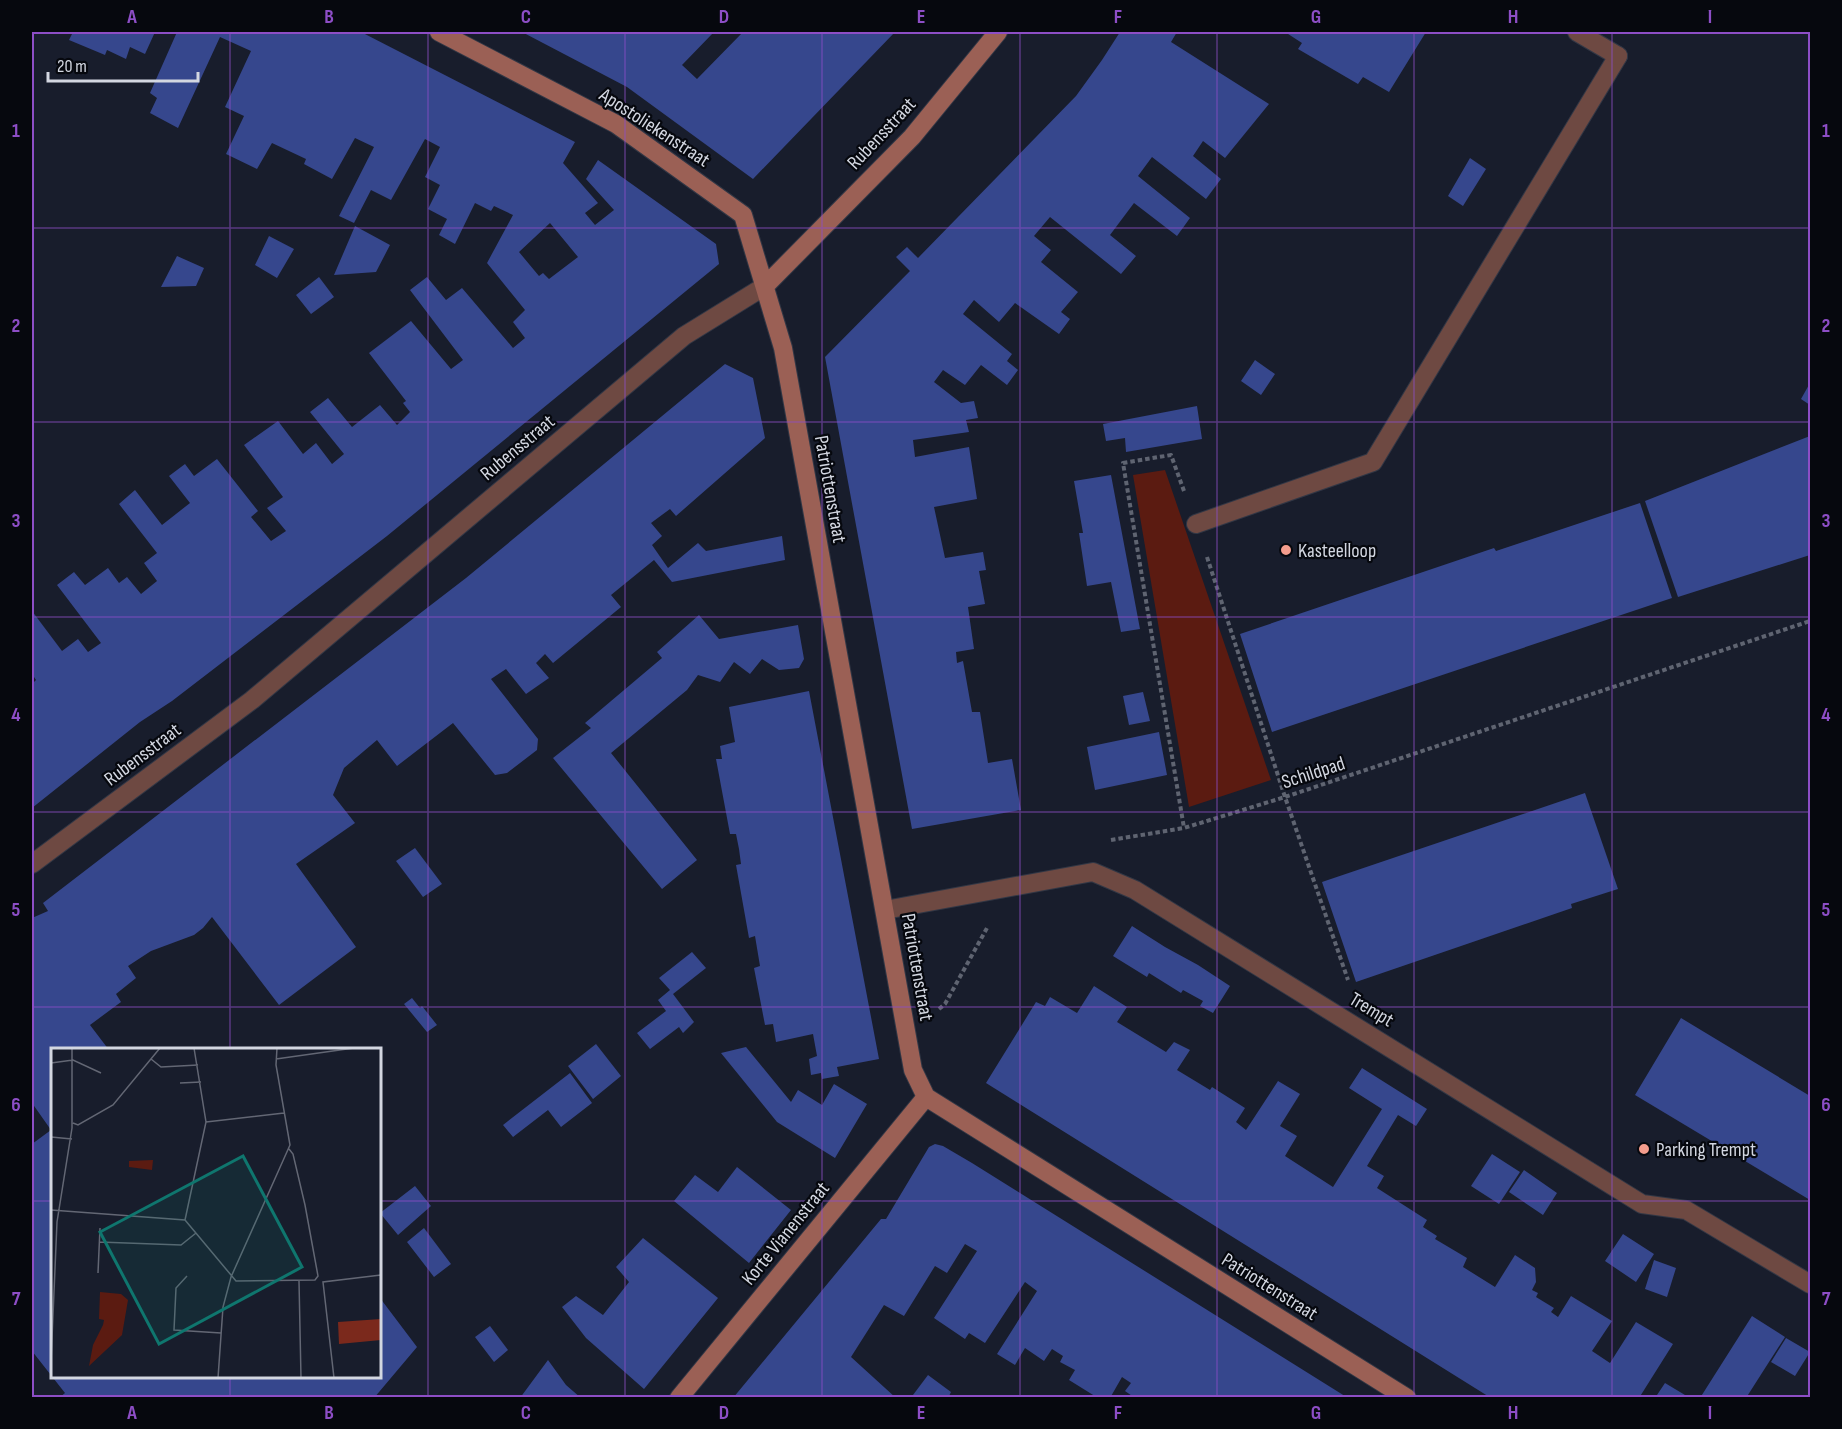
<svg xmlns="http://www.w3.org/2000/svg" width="1842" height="1429" viewBox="0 0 1842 1429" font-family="'Sofia Sans Condensed',sans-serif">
<rect width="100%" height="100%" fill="#181d2c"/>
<path fill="#5b1b11" d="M1165,470L1271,780L1189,807L1133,475Z"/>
<path fill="#36478d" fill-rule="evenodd" d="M73,32H155L145,54L130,47L126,59L107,50L105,55L69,40Z
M177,32H361L575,142L563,163L598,203L585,213L595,225L614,210L586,179L598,160L716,244L719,264L387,536L172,701L140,722L32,808V684L36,680L32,674V611L62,651L78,639L88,652L101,643L57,585L74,572L85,585L108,568L119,583L127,577L141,594L157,581L144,563L157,553L119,504L135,490L162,525L190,503L169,476L185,464L194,476L217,459L258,511L251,517L271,541L286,531L267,508L283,497L244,445L278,421L303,454L316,443L332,464L344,454L310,412L328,398L352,427L380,405L397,425L410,412L403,403L406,401L369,353L411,321L451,369L463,360L410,290L427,277L446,300L462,288L513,348L525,338L513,322L525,310L487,263L513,215L494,206L491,211L475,203L455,244L439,235L447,219L428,209L440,185L425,177L440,147L425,139L391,200L371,190L354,223L339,216L374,147L355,138L332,179L304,164L306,159L272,143L257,169L226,154L244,116L225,107L251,51L220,37L178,128L150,113L157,98L150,93ZM550,223L578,257L549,279L543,273L539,276L519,252Z
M522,32H714L682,65L697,79L743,32H895L753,179L627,87Z
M1120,32H1177L1171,42L1269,104L1225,158L1203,141L1193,156L1221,179L1206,199L1152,157L1138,176L1190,218L1177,236L1134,203L1110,235L1136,256L1121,274L1050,217L1034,236L1051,250L1041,262L1078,292L1061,312L1070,319L1059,334L1015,303L999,322L974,300L963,314L1012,354L1007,361L1018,370L1007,385L981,365L965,385L943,370L934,382L961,403L974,401L978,418L966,420L969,432L913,440L915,457L969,447L977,499L934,507L945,558L983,552L986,570L979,571L985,604L968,607L974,649L956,652L957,663L963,661L972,712H980L988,763L1012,759L1021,810L912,829L825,357L910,271L896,257L907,247L918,258L1076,96L1102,60Z
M1285,32H1426L1389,92L1363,77L1358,84L1298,49L1302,43Z
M1470,158L1486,169L1463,206L1448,196Z
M355,226L390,245L376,272L334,275Z
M269,236L294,249L277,278L255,265Z
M177,256L204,268L196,286L161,287Z
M319,277L334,297L311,314L296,295Z
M1255,360L1275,374L1261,395L1241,381Z
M725,364L753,378L765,438L676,516L670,509L651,523L662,536L652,545L668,568L698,543L706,551L782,536L785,560L672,582L654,560L611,595L621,607L553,663L545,654L536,663L549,678L526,694L506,669L491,679L538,739L537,750L507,773L495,775L453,723L397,766L377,740L344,768L333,795L355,823L296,864L356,947L279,1005L212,917L203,928L194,935L151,951L128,966L136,978L116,994L121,1002L90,1025L109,1050H52V1377H380V1298L417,1347L374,1398H59L65,1393L32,1351V1144L51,1130L32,1103V918L48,911L43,903L466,578Z
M1810,383V405L1801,399Z
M1197,406L1202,439L1126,452L1125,438L1106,441L1103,424Z
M1810,436V555L1678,597L1645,501Z
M1111,475L1140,629L1121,632L1111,582L1087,586L1079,533H1083L1074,481Z
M1640,503L1672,598L1272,732L1240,634L1494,548L1496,551Z
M699,615L719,639L798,625L804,659L799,668L779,670L762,659L750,674L734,662L720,682L698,675L687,690L611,753L697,860L662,889L553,758L591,728L585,723L662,658L657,652Z
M809,691L879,1059L837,1067L839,1076L822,1079L821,1073L811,1075L809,1059L817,1056L813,1034L776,1042L773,1024L765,1025L754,968L760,966L755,936L749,938L736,865L741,864L739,849L736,834H730L716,759H722L720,746L735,742L729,707Z
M1143,692L1150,721L1129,725L1123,696Z
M1159,732L1167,775L1095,790L1087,747Z
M1585,793L1618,889L1571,904L1572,908L1356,982L1322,882Z
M415,848L442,884L423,897L396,861Z
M1132,926L1165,947L1198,965L1230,986L1213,1013L1200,1006L1203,1001L1183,990L1181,993L1149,973L1147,977L1113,956Z
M692,952L706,968L673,994L694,1022L683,1033L679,1027L650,1049L637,1033L666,1011L658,1000L670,990L659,978Z
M1094,986L1127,1007L1117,1022L1166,1052L1174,1042L1190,1050L1177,1070L1210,1090L1212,1087L1245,1108L1236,1122L1246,1130L1278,1081L1300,1094L1280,1126L1297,1136L1285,1156L1333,1187L1382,1109L1349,1088L1362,1068L1427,1109L1416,1126L1398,1115L1367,1166L1384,1176L1377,1188L1427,1220L1423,1227L1437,1236L1435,1239L1467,1258L1463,1267L1495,1287L1515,1255L1535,1268L1536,1282L1532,1290L1538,1293L1536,1297L1554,1308L1551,1312L1558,1317L1571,1296L1612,1321L1592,1351L1610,1363L1636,1322L1673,1344L1639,1398H1491L986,1083L1036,1002L1045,1006L1050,997L1077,1013Z
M412,998L420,1008L422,1006L437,1025L427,1032L404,1004Z
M1681,1018L1810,1096V1200L1635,1095Z
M596,1044L621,1076L593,1099L568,1066Z
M746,1047L791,1102L798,1090L822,1105L834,1084L867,1104L835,1158L777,1122L721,1053Z
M570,1073L592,1103L561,1127L548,1110L513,1137L503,1125Z
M935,1144L943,1146L972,1163L1348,1398H1135L1125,1391L1131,1383L1122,1377L1110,1398H1098L1069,1380L1075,1370L1060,1362L1063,1356L1052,1349L1044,1361L1025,1348L1015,1365L997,1354L1037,1291L1025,1282L985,1343L969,1333L965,1339L934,1318L977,1251L965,1244L947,1273L935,1266L904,1316L884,1305L851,1357L896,1398H733L881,1219H886L929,1147Z
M1492,1154L1520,1172L1499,1204L1471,1186Z
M737,1167L791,1210L749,1263L674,1201L695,1175L718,1192Z
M1524,1170L1557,1193L1543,1215L1509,1192Z
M415,1186L431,1206L398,1235L380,1213Z
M424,1228L451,1264L434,1277L407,1242Z
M1623,1234L1654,1254L1636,1282L1605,1261Z
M643,1238L718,1298L644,1389L586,1338L562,1307L576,1296L603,1315L629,1282L616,1267Z
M1654,1260L1676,1268L1667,1297L1645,1289Z
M1752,1316L1785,1337L1746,1398H1700Z
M490,1326L508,1350L494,1362L475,1337Z
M1786,1338L1810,1352L1795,1376L1771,1362Z
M548,1360L566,1385L581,1398H520Z
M928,1375L951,1392L948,1398H916L913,1395Z
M1665,1383L1690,1398H1655Z"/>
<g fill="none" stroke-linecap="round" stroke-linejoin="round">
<defs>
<path id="lane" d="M1196,524L1373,462L1618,56"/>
<path id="street" d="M1577,32L1618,56
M32,864L252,700L684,336L765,286
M885,910L1093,872L1135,890L1642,1204L1686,1210L1810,1284"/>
<path id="secondary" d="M439,32L616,124L743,215L783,348L913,1070L926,1097L1407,1398
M765,286L912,137L998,32
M679,1398L926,1097"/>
</defs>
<use href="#lane" stroke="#323745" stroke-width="20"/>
<use href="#street" stroke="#323745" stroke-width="20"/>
<use href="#secondary" stroke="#323745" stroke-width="20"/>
<path stroke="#5f6471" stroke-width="4" stroke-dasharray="4.5 3" stroke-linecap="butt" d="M1184,491L1171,455L1123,463L1184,828
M1207,557L1285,797L1348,980
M1111,840L1184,828L1285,797L1810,621
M939,1009L945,1004L987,928"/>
<use href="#lane" stroke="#6e4942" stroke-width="18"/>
<use href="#street" stroke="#6e4942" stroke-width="18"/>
<use href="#secondary" stroke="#9b6055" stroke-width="18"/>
</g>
<path fill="none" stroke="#8d4ec6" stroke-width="1.5" stroke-opacity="0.55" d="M230,32V1050M428,32V1398M625,32V1398M822,32V1398M1020,32V1398M1217,32V1398M1414,32V1398M1612,32V1398M32,228H1810M32,422H1810M32,617H1810M32,812H1810M32,1007H1810M32,1201H52M380,1201H1810M230,1376V1398"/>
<g fill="#f49d8d" stroke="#06080e" stroke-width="2">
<circle cx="1286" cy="550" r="6"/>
<circle cx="1644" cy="1149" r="6"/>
</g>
<g text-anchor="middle" stroke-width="4.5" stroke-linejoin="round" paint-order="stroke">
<g font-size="20" fill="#d3d7e1" stroke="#06080e">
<text transform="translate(655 127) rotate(33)" y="7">Apostoliekenstraat</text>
<text transform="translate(881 133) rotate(-47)" y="7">Rubensstraat</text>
<text transform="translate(517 447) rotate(-40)" y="7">Rubensstraat</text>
<text transform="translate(831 489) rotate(80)" y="7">Patriottenstraat</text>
<text transform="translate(142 754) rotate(-37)" y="7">Rubensstraat</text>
<text transform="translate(1313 772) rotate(-18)" y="7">Schildpad</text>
<text transform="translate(918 967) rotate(80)" y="7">Patriottenstraat</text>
<text transform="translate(1372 1009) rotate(31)" y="7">Trempt</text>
<text transform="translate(785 1233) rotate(-51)" y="7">Korte Vianenstraat</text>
<text transform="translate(1270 1286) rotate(32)" y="7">Patriottenstraat</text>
</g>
<g font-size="20" fill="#d3d7e1" stroke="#06080e" text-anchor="start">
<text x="1298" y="557">Kasteelloop</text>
<text x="1656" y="1156">Parking Trempt</text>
</g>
</g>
<g transform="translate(51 1048)">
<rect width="330" height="330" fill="#181d2c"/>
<path d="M102,112L101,122L78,119V113ZM49,244L70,246L77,252L71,287L38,318L42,297L52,277L53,272L48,271Z" fill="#5b1b11"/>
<path d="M330,271V292L288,296L287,274Z" fill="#7b291c"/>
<path fill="none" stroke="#636774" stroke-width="1.5" d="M100,11L110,19L147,17M225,11L303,0M0,15L22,12L50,25M129,35L150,34M155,74L233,65M22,75L27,77L62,57L109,0M0,89L21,91M0,162L134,172L185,233L264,232L267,228L254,157L242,106L238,101M134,172L155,74L143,0M48,194L130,197L145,185M47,225L49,180M136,228L125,240L123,282L170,285M248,233L250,330M0,314L6,174L21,80V0M167,330L172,259L180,229L239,97L225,17L226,0M283,330L272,234L330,227"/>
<path fill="#0f766e" fill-opacity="0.15" stroke="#0f766e" stroke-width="3" d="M192,108L251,219L108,296L49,184Z"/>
<rect width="330" height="330" fill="none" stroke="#d3d7e1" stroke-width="3"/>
</g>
<rect width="1842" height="1429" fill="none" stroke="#06080e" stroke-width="66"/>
<path d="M48 72v9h150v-9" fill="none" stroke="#d3d7e1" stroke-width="3"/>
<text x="57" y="72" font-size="18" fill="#d3d7e1" stroke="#06080e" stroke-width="4.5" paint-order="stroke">20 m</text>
<rect x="33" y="33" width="1776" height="1363" fill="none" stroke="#8d4ec6" stroke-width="2"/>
<g font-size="20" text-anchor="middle" font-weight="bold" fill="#8d4ec6">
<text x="132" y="23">A</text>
<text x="329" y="23">B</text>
<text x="526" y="23">C</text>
<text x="724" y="23">D</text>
<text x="921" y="23">E</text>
<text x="1118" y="23">F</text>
<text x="1316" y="23">G</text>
<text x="1513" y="23">H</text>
<text x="1710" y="23">I</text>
<text x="16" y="137">1</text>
<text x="1826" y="137">1</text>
<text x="16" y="332">2</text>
<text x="1826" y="332">2</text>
<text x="16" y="527">3</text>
<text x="1826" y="527">3</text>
<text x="16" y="721">4</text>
<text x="1826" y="721">4</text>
<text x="16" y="916">5</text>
<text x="1826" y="916">5</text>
<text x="16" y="1111">6</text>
<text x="1826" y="1111">6</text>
<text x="16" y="1305">7</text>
<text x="1826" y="1305">7</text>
<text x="132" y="1419">A</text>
<text x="329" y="1419">B</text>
<text x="526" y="1419">C</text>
<text x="724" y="1419">D</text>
<text x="921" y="1419">E</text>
<text x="1118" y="1419">F</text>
<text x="1316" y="1419">G</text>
<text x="1513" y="1419">H</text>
<text x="1710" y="1419">I</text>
</g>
</svg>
